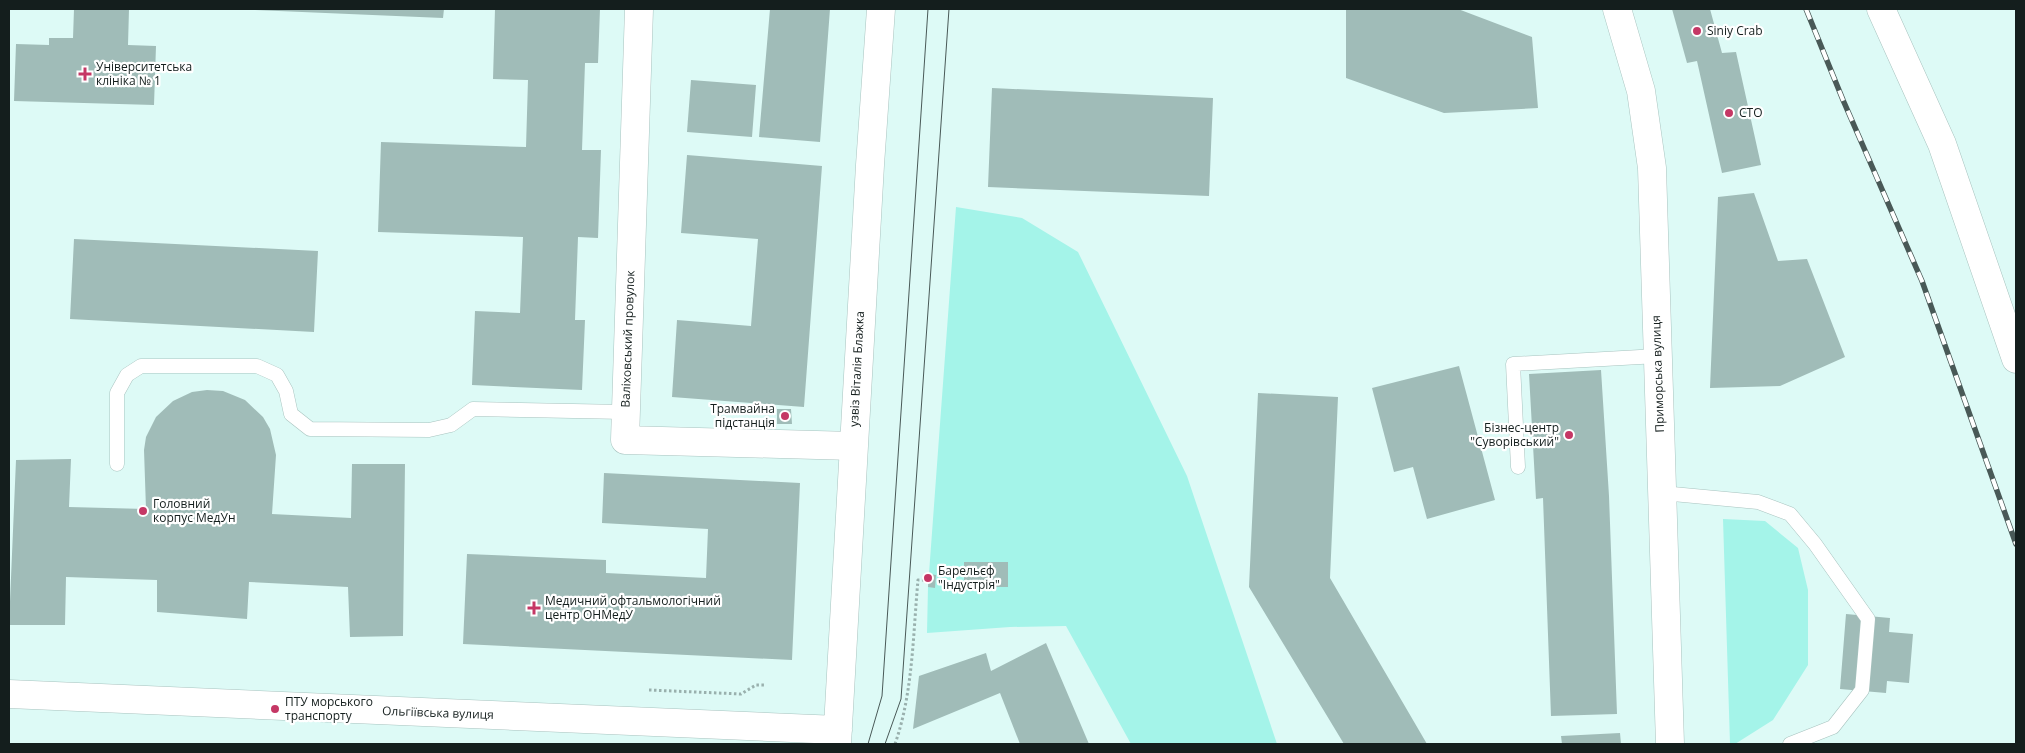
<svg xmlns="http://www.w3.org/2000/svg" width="2025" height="753" viewBox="0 0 2025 753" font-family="'Open Sans',sans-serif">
<rect width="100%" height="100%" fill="#ddfaf6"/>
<path fill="#a4f4e9" d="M956,207L1022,218L1078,252L1187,476L1277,744H1131L1066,626L1010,627L927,633L928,587Z
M1723,519L1765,521L1798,548L1808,590V665L1773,720L1735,744H1730Z"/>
<path fill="#a0bcb8" d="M74,9H129L128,45L156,46L154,105L14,101L16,44L49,45V38H73Z
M255,9H444L443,18L255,10Z
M495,9H600L598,63H585L582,150H601L598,238L578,237L575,320H585L582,390L472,385L475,311L520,313L523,237L378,232L381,142L526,147L528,80L493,79Z
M770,9H830L820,142L759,137Z
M1346,9H1458L1532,37L1538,108L1444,113L1346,78Z
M1672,9H1710L1722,53L1736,52L1761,165L1722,173L1697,61L1687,63Z
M691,80L756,85L752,137L687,132Z
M992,88L1213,98L1209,196L988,187Z
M687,155L822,166L804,407L672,397L677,320L751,326L758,239L681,233Z
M1754,193L1778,261L1807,259L1845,357L1780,386L1710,388L1718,197Z
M74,239L318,251L314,332L70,319Z
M1459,366L1495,500L1427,519L1413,467L1394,472L1372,388Z
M1601,370L1609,496L1617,714L1551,716L1543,498L1536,499L1529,374Z
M207,390L223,391L245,400L263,417L270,429L276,455L272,514L351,518L352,464H405L403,636L350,637L348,587L249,582L247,619L157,612V580L66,577L65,625H9L16,460L71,459L69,507L146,509L144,450L146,437L156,417L173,401L192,392Z
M1258,393L1338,397L1330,578L1427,744H1344L1249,587Z
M777,409H791L792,424H777Z
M604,473L800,483L792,660L463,644L467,554L606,560V573L706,578L708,529L602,523Z
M964,562H1008V587H964Z
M929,574L936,575L935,588L928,587Z
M1846,614L1890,618L1889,632L1913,634L1909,683L1887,681L1886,693L1840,689Z
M1046,643L1089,744H1020L1000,693L913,729L919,676L986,653L991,671Z
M1620,733L1621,744H1562L1561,736Z"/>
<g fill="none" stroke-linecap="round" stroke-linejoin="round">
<defs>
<path id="lane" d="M117,464V393L127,375L141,366H257L277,375L286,391L291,414L310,429L429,430L451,425L473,409L625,412
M1518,467L1513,364L1658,356
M1662,493L1758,502L1790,514L1815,544L1868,619L1862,690L1833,727L1790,744"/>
<path id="street" d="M639,9L625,440L853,446
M1881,9L1942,144L2016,359"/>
<path id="secondary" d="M1617,9L1641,91L1652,168L1670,744
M9,694L838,730
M837,744L870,165L881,9"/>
</defs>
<use href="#lane" stroke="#a8c3bf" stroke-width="15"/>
<use href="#street" stroke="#a8c3bf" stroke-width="29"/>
<use href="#secondary" stroke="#a8c3bf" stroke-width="29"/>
<path stroke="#99b0ad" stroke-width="3" stroke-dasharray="2.5 2.5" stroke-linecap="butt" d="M649,690L741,694L756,685H766
M895,744C913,693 913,634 918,580H928"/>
<use href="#lane" stroke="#fff" stroke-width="14"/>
<use href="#street" stroke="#fff" stroke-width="28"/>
<use href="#secondary" stroke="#fff" stroke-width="28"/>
<path stroke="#495957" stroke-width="1" d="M868,744L882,696L928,9
M885,744L901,699L949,9"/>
<defs>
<path id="rail" d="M1806,9L1843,100L1922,281L2016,544"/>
</defs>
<use href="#rail" stroke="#495957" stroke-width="5.5"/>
<use href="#rail" stroke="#fff" stroke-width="4" stroke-dasharray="11" stroke-linecap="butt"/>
</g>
<g fill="#c53765" stroke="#fff" stroke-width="2">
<circle cx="1697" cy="31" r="5"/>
<path d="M82.5 66.5h5v5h5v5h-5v5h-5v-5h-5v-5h5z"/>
<circle cx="1729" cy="113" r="5"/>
<circle cx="785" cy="416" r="5"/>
<circle cx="1569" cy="435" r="5"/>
<circle cx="143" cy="511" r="5"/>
<circle cx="928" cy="578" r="5"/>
<path d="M531.5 600.5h5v5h5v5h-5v5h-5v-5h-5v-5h5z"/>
<circle cx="275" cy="709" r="5"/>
</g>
<g text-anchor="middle" stroke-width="4.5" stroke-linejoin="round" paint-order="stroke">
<g font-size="12" fill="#141e1d" stroke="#fff" text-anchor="start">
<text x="1707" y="35">Siniy Crab</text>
<text x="96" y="71">Університетська<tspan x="96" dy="14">клініка № 1</tspan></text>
<text x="1739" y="117">СТО</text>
<text x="775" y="413" text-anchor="end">Трамвайна<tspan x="775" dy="14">підстанція</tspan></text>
<text x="1559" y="432" text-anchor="end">Бізнес-центр<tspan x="1559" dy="14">"Суворівський"</tspan></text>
<text x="153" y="508">Головний<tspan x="153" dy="14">корпус МедУн</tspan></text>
<text x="938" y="575">Барельєф<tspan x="938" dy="14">"Індустрія"</tspan></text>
<text x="545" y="605">Медичний офтальмологічний<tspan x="545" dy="14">центр ОНМедУ</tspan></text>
<text x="285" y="706">ПТУ морського<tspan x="285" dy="14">транспорту</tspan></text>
</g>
<g font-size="12" fill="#141e1d" stroke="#fff">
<text transform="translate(628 339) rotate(-88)" y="4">Валіховський провулок</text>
<text transform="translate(857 369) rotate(-87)" y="4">узвіз Віталія Блажка</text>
<text transform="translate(1658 374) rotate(-92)" y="4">Приморська вулиця</text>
<text transform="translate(438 713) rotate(2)" y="4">Ольгіївська вулиця</text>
</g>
</g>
<rect width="2025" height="753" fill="none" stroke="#141e1d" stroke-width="20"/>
</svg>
